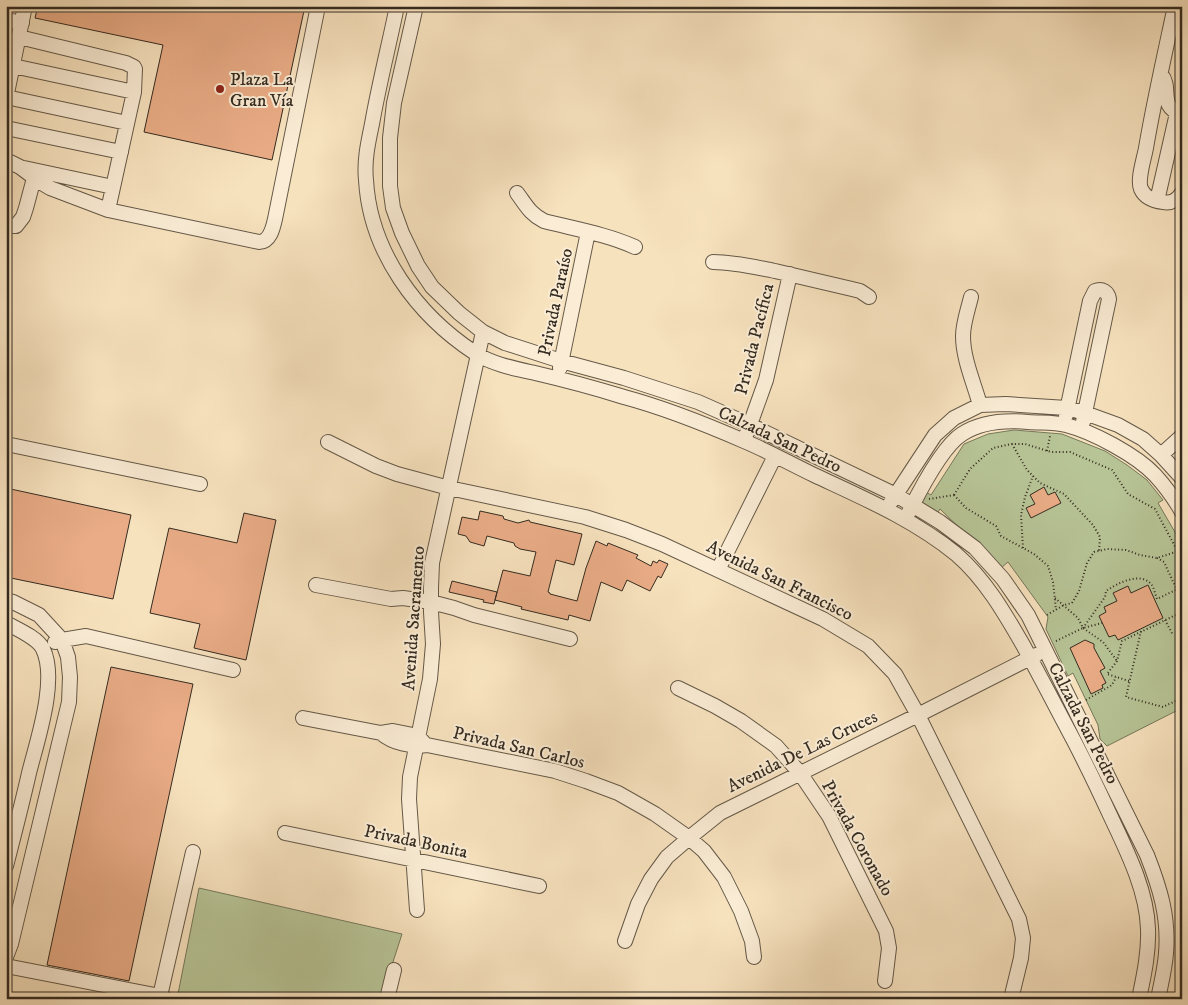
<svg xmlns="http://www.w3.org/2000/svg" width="1188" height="1005" viewBox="0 0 1188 1005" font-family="'IM FELL DW Pica',serif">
<rect width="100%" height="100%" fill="#f7e2be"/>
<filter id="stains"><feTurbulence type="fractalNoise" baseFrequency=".004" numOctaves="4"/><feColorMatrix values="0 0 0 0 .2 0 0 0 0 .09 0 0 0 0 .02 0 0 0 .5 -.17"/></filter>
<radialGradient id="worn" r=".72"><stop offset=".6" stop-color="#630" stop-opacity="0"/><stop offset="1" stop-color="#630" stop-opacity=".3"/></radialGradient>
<path fill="#b7c496" stroke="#76785b" d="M1014,430L1062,434L1105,451L1127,465L1147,480L1163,500L1158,503L1182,544V708L1107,746L1100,739L1098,725L1073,673L1068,676L1046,629L1048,617L1008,562L1001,568L940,509L938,512L920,501L926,492L931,495L964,444L988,434Z
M199,888L402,934L381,999H177Z"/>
<path fill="#e9ac86" stroke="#342b20" d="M38,6H305L272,160L144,132L163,45L35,18Z
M1044,487L1048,495L1055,492L1061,503L1031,518L1026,508L1035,504L1030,495Z
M6,488L131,515L113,599L6,577Z
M480,511L503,516L504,519L518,523L529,520L530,522L582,534L574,565L556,560L548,592L550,593V594L577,601L586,568L596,541L607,546L608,543L638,555L636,558L651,566L653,561L657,563L659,560L668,564L661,578L658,576L650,591L627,580L622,591L601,582L590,621L569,615L568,620L521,609L522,607L495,600L503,570L530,576L536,552L520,549L515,546L514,543L487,536L484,546L470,542L466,536L458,534L462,517L478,520Z
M244,513L276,520L246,660L194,648L200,624L150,613L169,528L237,543Z
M452,581L497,592L494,604L483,602L484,600L449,592Z
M1148,585L1163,618L1118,640L1115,635L1109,637L1099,616L1106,612L1104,607L1117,601L1113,593L1128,586L1131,593Z
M1085,640L1094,644V648L1105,668L1100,671L1106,683L1102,685L1103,688L1091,694L1070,648Z
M111,667L193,684L129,981L47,965Z"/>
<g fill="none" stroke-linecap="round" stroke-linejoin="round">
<defs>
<path id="minor" d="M397,6C389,45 379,84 372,124C368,143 364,161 366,180C370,252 417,315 475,353C491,364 517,369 535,373C565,380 595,388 624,397C665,408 705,424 744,441C768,451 791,464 814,475C863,498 913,519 956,554C985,579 1004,612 1023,645C1040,676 1056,707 1073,739C1086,764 1098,789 1110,815C1126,849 1147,890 1148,929C1149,952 1144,975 1139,999
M416,6L394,103L390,138V186L393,208L402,233L418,266L432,287L459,313L483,332L505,343L561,361L624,378L698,402L750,425L896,495L940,522L975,548L1003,579L1028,615L1147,855C1160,888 1169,917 1166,953C1165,968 1161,984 1158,999
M1175,6C1165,53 1154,101 1146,148C1144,159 1137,180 1141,189C1145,198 1154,201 1163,202C1172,204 1177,200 1182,193
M6,20L22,23
M19,37L126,63L134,67L135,69L134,92L108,210
M13,66L134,92
M1161,74C1173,90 1157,105 1182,115
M6,97L127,123
M6,98L25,6
M6,128L121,152
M6,160L20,167L40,182L50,188L108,210L259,242C270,242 273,228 275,219L318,6
M24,168L113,187
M517,193C526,205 530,214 544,221C575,229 606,234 635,247
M1157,201L1177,113
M6,226H16L23,217L26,208L34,178
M713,262C734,262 754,267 775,271C801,277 827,283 852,289L860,291L869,297
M971,297C968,310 963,323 963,336C963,359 974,383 980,405
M560,368L588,232
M1066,415L1090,301L1095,291C1102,288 1108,292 1109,299L1083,422
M747,433L766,380L790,274
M328,442L376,466L397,474L449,488L585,517L626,530L662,544L823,619L868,646L895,674L918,715L1019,919L1023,938L1021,958L1011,999
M6,444L200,484
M1161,455L1182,436
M891,502L935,435L954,418L980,405L1006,404L1067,408L1085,413L1118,425L1143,439L1161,455L1182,478
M909,512C920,490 943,446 962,434C982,421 1006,420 1028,422C1041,423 1054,422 1066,425C1093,432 1136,455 1155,475C1165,486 1174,498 1182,512
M718,570L775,456
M316,585L391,599L403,598L431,602L454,608L474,615L570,639
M6,600L13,602L39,615L62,640L68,657L70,677L69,702L11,944L6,957
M6,623C17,629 38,638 43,649C58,680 37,741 29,773C22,804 14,835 6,866
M55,642L62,640L86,636L233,670
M678,688L715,706L741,721L776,746L800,773L829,816L886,931L889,948L885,981
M303,718L381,733L393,731L418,736L424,743
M381,733C393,743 411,747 427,745L555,771L586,781L618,793L655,814L689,838L704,851L724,877L741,911L752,941L754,957
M285,833L539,886
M417,910L409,799L410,777L430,679L433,644L431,612V588L432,563L483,332
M625,941L638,904L651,879L667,857L689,838L720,813L918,715L1036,655
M6,966L160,996
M166,999L160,996L193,852
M387,999L394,970"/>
</defs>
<use href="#minor" stroke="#655948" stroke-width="16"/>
<path stroke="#342b20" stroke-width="2" stroke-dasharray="1 2.5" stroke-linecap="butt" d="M1012,444L1027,470L1040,483L1064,494L1093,525L1100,537L1099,551
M1047,451L1050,436
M954,495L970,469L993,448L1011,444H1025L1051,452H1070L1112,470L1128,494L1155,509L1178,552
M954,495L966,508L996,526L1001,536L1034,554L1048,566L1053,582L1056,610
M929,499L954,495
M1023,548L1021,515L1025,497L1033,476
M1157,558L1164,562L1182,601
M1055,598L1078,618L1083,628L1103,642L1117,661
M1047,615L1064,605L1072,603L1079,591L1087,563L1094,552L1107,549L1126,550L1140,555L1157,558L1182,550
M1165,620L1173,635
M1083,628L1105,597L1106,591C1116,584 1140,571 1151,584C1154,587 1155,594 1157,599L1182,587
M1141,631L1126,697L1163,707L1182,698
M1056,641L1083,628L1102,623
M1129,681L1107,674L1117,661L1122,641L1182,612
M1086,700L1112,685L1116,677"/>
<use href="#minor" stroke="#faecd5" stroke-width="14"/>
</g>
<circle fill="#8f2418" stroke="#faecd5" stroke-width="2" cx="220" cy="89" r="5"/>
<g text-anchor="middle" stroke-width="4" stroke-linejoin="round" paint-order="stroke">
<g font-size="18" fill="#342b20" stroke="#faecd5" text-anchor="start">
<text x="230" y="85">Plaza La<tspan x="230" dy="21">Gran Vía</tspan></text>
</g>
<g font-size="18" fill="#342b20" stroke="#faecd5">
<text transform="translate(555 302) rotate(-78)" y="6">Privada Paraíso</text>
<text transform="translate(754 339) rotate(-76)" y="6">Privada Pacífica</text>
<text transform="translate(780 439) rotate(25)" y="6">Calzada San Pedro</text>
<text transform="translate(780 580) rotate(26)" y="6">Avenida San Francisco</text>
<text transform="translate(413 618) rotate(-86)" y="6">Avenida Sacramento</text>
<text transform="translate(1084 723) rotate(63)" y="6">Calzada San Pedro</text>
<text transform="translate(519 747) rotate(13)" y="6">Privada San Carlos</text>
<text transform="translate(802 751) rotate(-26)" y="6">Avenida De Las Cruces</text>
<text transform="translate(858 838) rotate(61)" y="6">Privada Coronado</text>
<text transform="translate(416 841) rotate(12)" y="6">Privada Bonita</text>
</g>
</g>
<rect width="1188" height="1005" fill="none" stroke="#f7e2be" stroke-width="25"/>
<rect x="8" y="8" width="1173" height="990" fill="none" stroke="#342b20" stroke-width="2.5"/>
<rect x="12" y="12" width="1163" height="980" fill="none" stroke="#342b20"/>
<rect width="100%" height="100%" filter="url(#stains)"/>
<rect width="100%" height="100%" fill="url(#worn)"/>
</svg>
